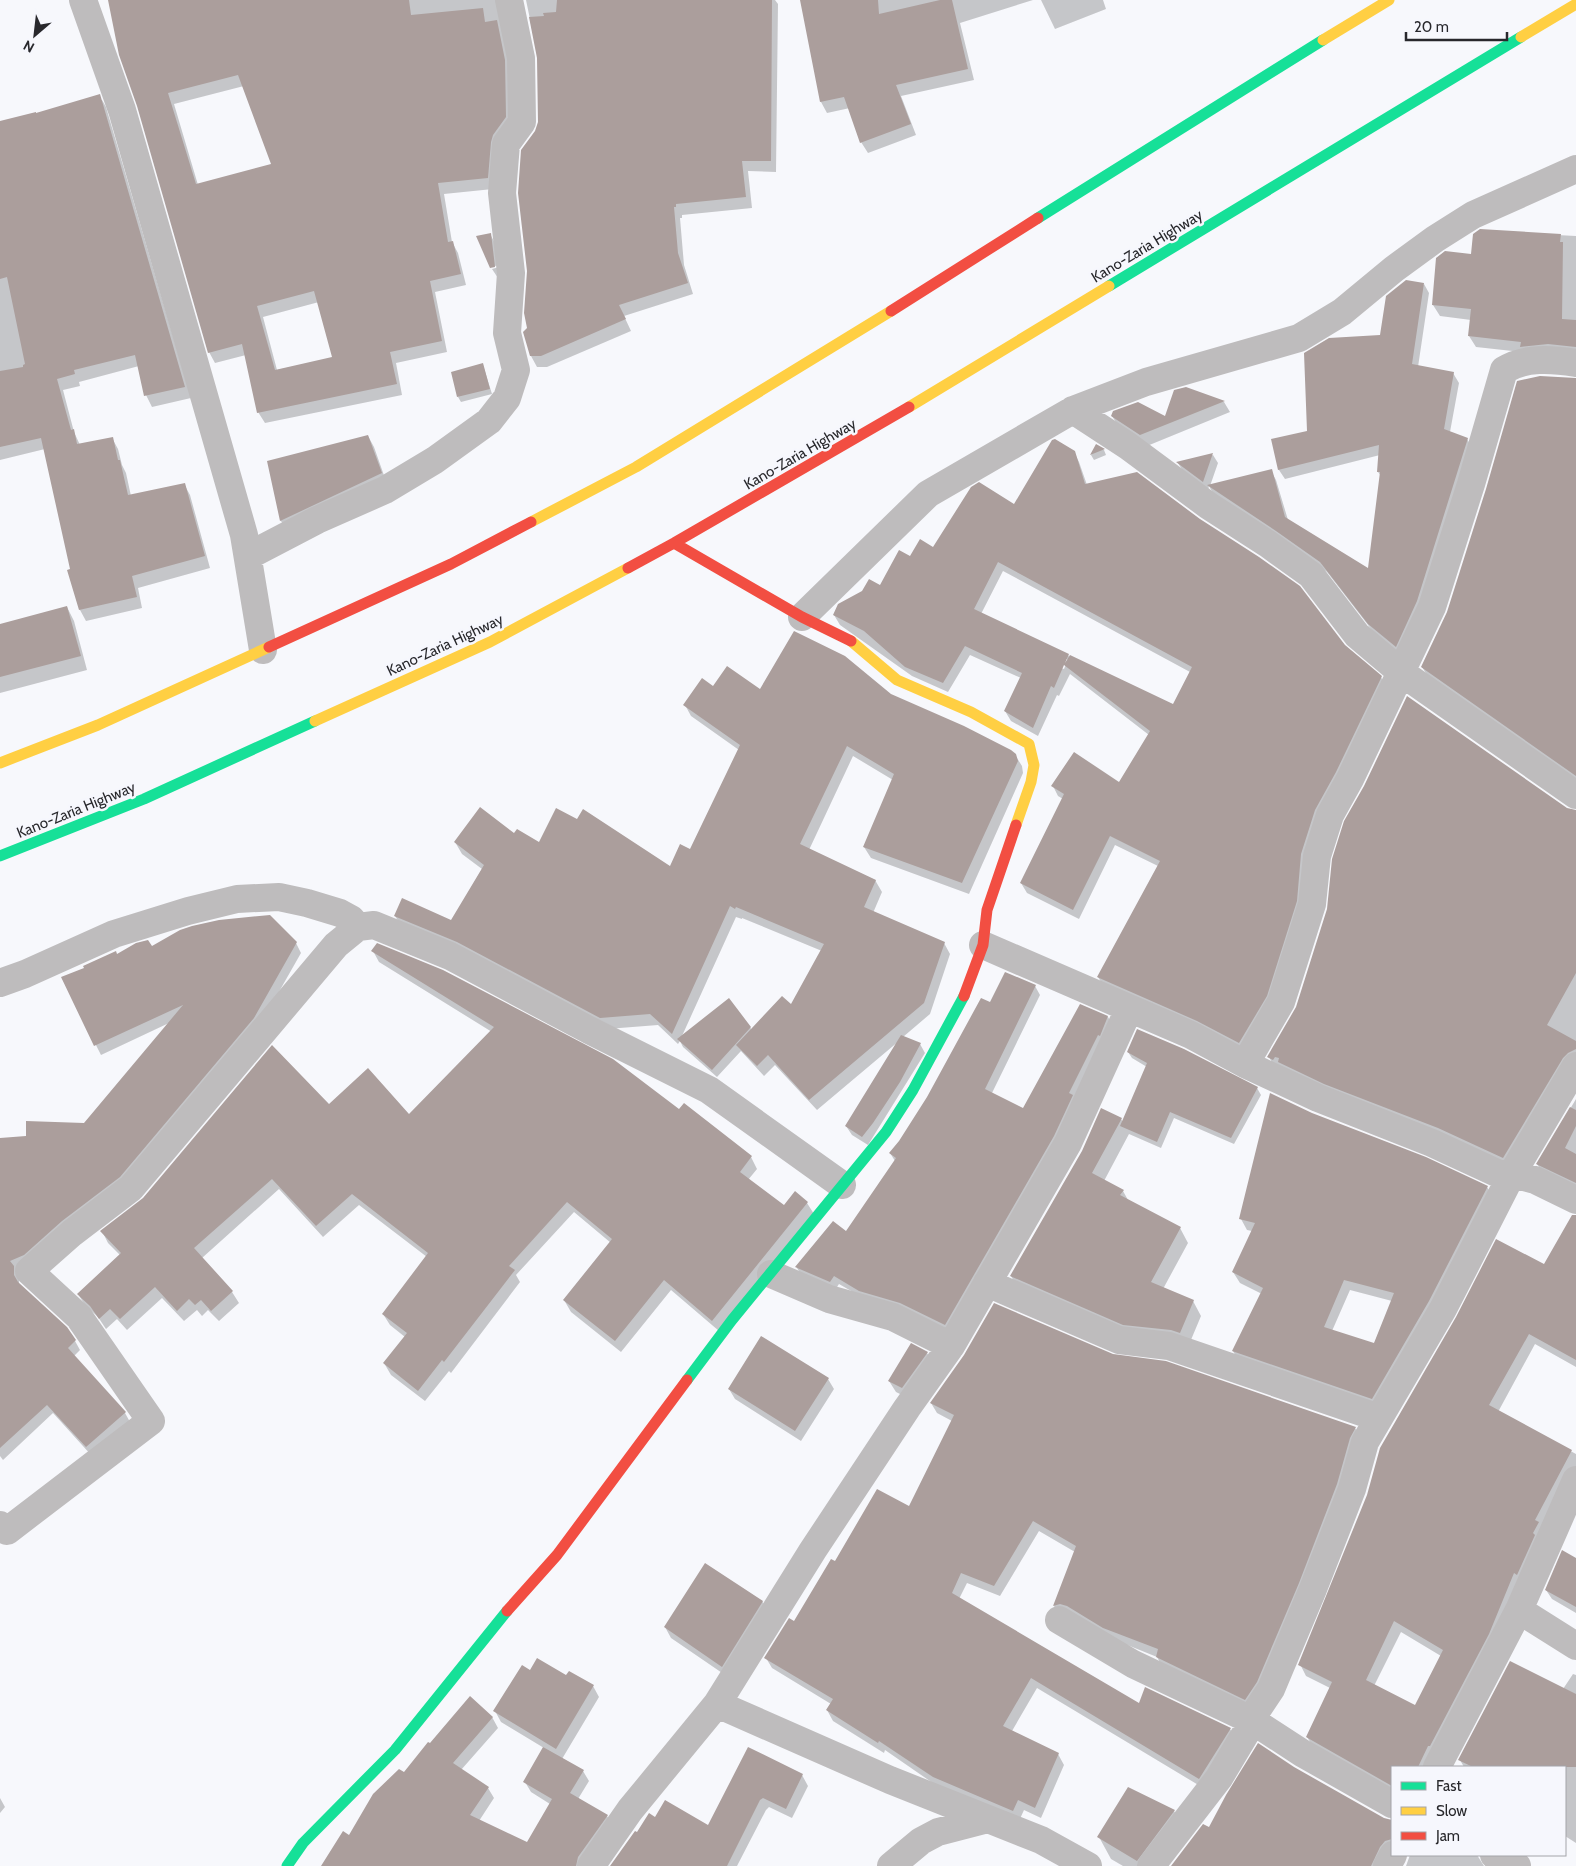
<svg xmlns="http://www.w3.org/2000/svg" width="1576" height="1866" viewBox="0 0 1576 1866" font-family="Cabin,sans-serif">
<rect width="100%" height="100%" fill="#f7f8fc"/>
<path fill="#0003" fill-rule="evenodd" d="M109,0H504L511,72L512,129L493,189L444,194L452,242L458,253L466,285L435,292L447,352L396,363L402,395L265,423L258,412L246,355L215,363L209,352ZM244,86L273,165L198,185L174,104ZM319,302L334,358L277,370L263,317Z
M526,0H775L778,4L776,172L748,171L752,208L682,215V218H680L684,265L693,294L624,316L631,331L547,367H537L531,356L529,329L536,132L539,122L538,58Z
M801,0H1033L960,23L974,80L901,96L916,135L868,153L861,142L850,108L827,113L821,102Z
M1041,0H1103L1106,9L1055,29Z
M102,100L106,107L191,398L152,407L146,395L139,366L79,382L80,386L63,390L74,432L80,445L112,438L118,449L122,465L126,473L131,496L184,484L190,495L210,568L138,588L142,608L86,621L80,610L45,449L0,460V129Z
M1480,231L1576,236V358L1476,347L1469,336L1471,320L1440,316L1433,305L1473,255Z
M490,234L496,245L499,265L491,267Z
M499,267L498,278L492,269Z
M1424,284L1429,293L1418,367L1453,373L1459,383L1450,432L1467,439L1473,449L1401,655L1375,634L1327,572L1283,540L1214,495L1209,486L1208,490L1183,471L1178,463L1213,455L1218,463L1210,486L1271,471L1276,480L1288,520L1369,570L1381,476L1378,472L1380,455L1285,479L1279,470L1272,440L1308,432L1381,336Z
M483,365L492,394L461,402L458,397Z
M1576,379V782L1429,678L1422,667Z
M1186,388L1224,402L1230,412L1147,446L1119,427L1112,416L1165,417Z
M368,436L374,447L387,484L287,531L281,521L269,462Z
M1097,446L1104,450L1106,455L1094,460L1091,455Z
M1074,452L1079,462L1087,485L1344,646L1381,677L1386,687L1301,911L1272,1006L1245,1052L1104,987L1098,977L1158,866L1115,845L1079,919L1027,893L1021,883L1063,799L1058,796L1053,786L1119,783L1149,735L1070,674L1059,696L1057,695L1038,736L1011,721L1005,711L1021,678L970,655L948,692L912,676L840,625L834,615L880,586L910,558L933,549L1015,505ZM1003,571L1190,672L1174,705L1070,658L1068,655L981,614ZM1065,659H1068L1064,669L1061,668Z
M67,607L74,621L87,670L0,693V625Z
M713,688L890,695L1015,755L1022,766L1023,773L969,894L871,858L864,847L893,780L853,756L809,850L875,880L882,892L873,913L944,943L950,954L930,1014L903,1037L920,1044L925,1053L868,1145L852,1135L846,1126L899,1041L817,1110L775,1065L764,1076L741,1051L717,1077L683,1047L680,1041L678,1044L658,1025L607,1029L402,927L395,916L452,921L482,869L462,854L455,842L515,835L539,844L670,867L691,851L739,750L691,716L685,705ZM736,917L742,919V918L822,951L791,1006L752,1030L729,1000L682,1036Z
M1566,809L1576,811V1063L1509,1169L1275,1068L1269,1057Z
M296,943L301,953L259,1027L125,1186L29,1264L15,1271L19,1277V1284L75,1341L80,1350L74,1356L125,1413L130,1422L92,1456L53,1413L3,1460L0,1456V1139L27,1137L84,1124L169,1023L101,1055L62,978L117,956L151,948Z
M373,951L679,1111L751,1157L757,1169L748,1180L784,1207L795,1193L807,1203L814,1214L719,1331L671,1290L621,1352L571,1312L564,1300L611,1243L574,1212L516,1275L520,1282L451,1373L449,1371L425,1401L391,1375L384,1363L405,1337L390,1325L383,1314L427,1257L359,1205L323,1237L279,1189L202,1258L232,1292L239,1303L219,1321L208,1310L202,1316L197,1310L184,1321L162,1298L127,1330L117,1319L106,1329L98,1317L85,1305L78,1294L121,1256L108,1243L102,1231L329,1106L409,1116L492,1032L379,962Z
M1035,986L1040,995L992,1093L1023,1110L1081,1006L1108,1017L1113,1026L1077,1104L950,1333L865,1299L839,1284L835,1290L802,1276L797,1268L846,1233L895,1161L890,1153L900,1141L990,1004Z
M1184,1050L1257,1088L1261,1095L1234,1144L1174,1118L1161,1148L1129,1134L1104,1181L1123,1191L1128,1200L1180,1228L1188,1243L1163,1289L1193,1301L1201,1316L1188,1347L1132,1339L1019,1290L1011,1276L1083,1151L1102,1110L1121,1119L1123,1122L1147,1067L1132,1058L1128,1052Z
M1576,1099V1190L1544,1175L1537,1164Z
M1487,1187L1494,1198L1378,1409L1239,1362L1233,1351L1262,1294L1240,1283L1233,1272L1252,1231L1247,1230L1241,1219ZM1350,1290L1392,1301L1374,1344L1332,1331Z
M1576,1217V1367L1535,1344L1498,1412L1576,1454V1478L1430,1767H1392V1793L1314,1748L1307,1737L1330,1688L1306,1676L1300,1664ZM1401,1632L1441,1656L1415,1707L1374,1686Z
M927,1353L933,1363L908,1398L896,1392L889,1381Z
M1112,1356L1355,1428L1361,1438L1251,1710L1163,1668L1157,1657L1110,1638L1060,1616L1054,1606L1075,1552L1039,1531L1000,1596L967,1583L959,1599L1140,1705L1230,1729L1236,1739L1205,1789L1037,1688L1012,1731L1058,1754L1064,1765L1041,1818L1024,1810L1019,1821L940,1788L885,1750L884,1753L833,1721L827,1710L831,1704L772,1668L766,1658L794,1622L836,1563L909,1508L952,1421L937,1413L931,1403Z
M828,1379L834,1389L801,1441L735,1399L729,1389Z
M1576,1559V1613L1552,1599L1546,1590Z
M762,1601L768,1612L728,1677L671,1638L665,1627Z
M531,1672L567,1677L593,1686L599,1697L562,1759L583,1771L589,1781L578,1799L607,1816L613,1826L585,1866H323L430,1745L492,1717L498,1728L461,1770L488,1788L494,1798L479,1821L527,1844L550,1804L531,1792L525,1782L544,1748L501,1722L495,1711Z
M1573,1674L1576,1675V1843L1565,1836V1767H1464L1460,1760L1563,1689Z
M1294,1768L1384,1819L1392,1821V1852L1382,1866H1172L1210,1829Z
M802,1775L808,1786L792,1818L769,1807L766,1810L737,1866H612L638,1834L656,1819L709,1826Z
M0,1798L5,1807L0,1813Z
M1174,1811L1186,1832L1161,1866H1123L1111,1859L1099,1837Z
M1410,1855H1477L1484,1866H1406Z"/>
<path fill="#ab9e9c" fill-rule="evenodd" d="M108,0H409L411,15L483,8L485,22L497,20L505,60L506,117L493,135L491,142L488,178L438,183L448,242L453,241L461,274L430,281L442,341L390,352L397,384L257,413L242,344L208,353L137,106L119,55ZM238,75L271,164L196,184L168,93ZM314,291L332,357L275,370L257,306Z
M557,0H772L771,161H742L746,197L676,204V207H674L678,253L688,283L619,305L626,319L541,356H530L523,332L527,328L524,313L527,271L518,193L521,150L535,131L538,122L537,58L529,17L544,16L543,13L556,12Z
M800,0H878L879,14L940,0H952L968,69L896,85L911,124L860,143L844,97L820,102Z
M100,94L185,387L144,396L135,355L74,370L75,374L57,379L71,430L74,429L77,444L113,437L118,460H120L128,495L185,483L205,556L132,576L137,597L79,610L67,570L70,569L41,438L0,447V371L23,367V365L25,364L7,277L0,279V121L36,112V113Z
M1480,229L1561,234L1560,242H1563L1562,319L1576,320V347L1548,344L1520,347L1521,342L1468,336L1471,309L1432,305L1436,258L1445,251L1471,254L1473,234Z
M491,233L495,267L490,268L476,236Z
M1406,280L1424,283L1412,364L1454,372L1444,429L1468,438L1417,601L1396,647L1368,624L1320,562L1276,531L1207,485L1272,469L1285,517L1368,568L1380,472H1377L1379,445L1278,470L1271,439L1307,431L1304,353L1329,338L1380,335L1386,296Z
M483,363L490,389L457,397L451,372Z
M1540,376L1576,378V776L1421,667L1447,612L1486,489L1517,381Z
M1186,387L1225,401L1140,435L1111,416L1113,411L1138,402L1165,416L1174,390Z
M368,435L382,473L280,521L267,461Z
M1055,439L1075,451L1085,484L1137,472L1200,519L1259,557L1300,586L1345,645L1382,676L1336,772L1315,810L1301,854L1297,901L1267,996L1239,1043L1197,1021L1097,977L1160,861L1110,836L1073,910L1020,883L1064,794L1051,786L1074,752L1119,782L1150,731L1064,665L1054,688L1051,686L1033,728L1004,711L1022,673L965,646L943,683L905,667L864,631L833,615L838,604L862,591L869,579L880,585L899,550L910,556L920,539L933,547L971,487L979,482L1014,504L1052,440ZM998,562L1192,667L1173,704L1070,655L1065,663L1069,654L974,609Z
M1096,444L1105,449L1090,455Z
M1213,453L1203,482L1176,462Z
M67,606L81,656L0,677V624Z
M794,631L845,656L891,694L964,726L1011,750L1016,754L1018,761L962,883L863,847L894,774L847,746L800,844L876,880L864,907L945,942L924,1003L809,1100L768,1055L757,1066L736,1045L782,996L791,1004L824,944L736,907L735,909L730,906L672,1034L650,1014L600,1018L457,942L394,916L402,898L451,920L484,865L454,842L480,807L514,833L517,829L539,842L556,808L577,819L583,809L670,866L680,844L690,849L740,745L683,705L702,678L713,686L727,666L760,689Z
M1407,696L1567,808L1576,810V973L1547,1025L1576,1041V1049L1568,1053L1563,1058L1503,1158L1438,1128L1324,1084L1278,1062L1279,1058L1275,1057L1273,1060L1267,1057L1296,1007L1327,909L1332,859L1344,821L1364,786Z
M270,915L297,942L254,1018L120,1177L62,1221L24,1255L10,1261L14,1266V1275L18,1282L67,1327L76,1340L68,1348L126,1412L86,1447L47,1405L0,1448V1138L26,1136V1121L84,1123L183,1005L94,1046L61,977L84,968L83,966L116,951L117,954L136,943L148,940L152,946L180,930L192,926L219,920Z
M377,943L443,970L613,1059L679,1109L684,1103L752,1156L740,1172L784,1205L795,1191L808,1202L712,1321L664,1280L615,1341L563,1300L612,1239L567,1202L509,1266L515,1270L444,1362L442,1360L418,1391L383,1363L407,1333L382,1314L428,1253L352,1194L316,1226L272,1179L194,1248L233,1291L211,1311L201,1300L195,1305L189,1299L177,1311L155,1287L120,1319L110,1309L99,1319L90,1306L77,1294L121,1253L100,1231L143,1198L272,1045L329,1104L368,1068L409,1114L494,1027L371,951Z
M1005,972L1036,985L985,1089L1023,1108L1080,1004L1108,1016L1100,1036L1098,1035L1069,1093L1073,1095L1054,1136L945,1325L900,1303L859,1291L834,1276L830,1282L795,1267L833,1221L846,1231L896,1158L889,1153L899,1141L927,1097L981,998L990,1002Z
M729,998L751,1027L712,1070L677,1039Z
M1137,1029L1184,1049L1258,1087L1231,1138L1170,1112L1157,1142L1120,1126L1147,1063L1127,1052Z
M901,1035L921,1043L900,1082L873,1123L862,1137L845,1126Z
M1270,1093L1312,1113L1426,1157L1488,1186L1429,1301L1372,1399L1232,1351L1263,1288L1232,1272L1255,1223L1239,1219ZM1344,1280L1394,1293L1374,1343L1324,1327Z
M1570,1107L1576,1110V1126L1565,1148L1576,1154V1183L1536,1164Z
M1101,1108L1122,1118L1092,1173L1124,1190L1120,1195L1181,1227L1151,1282L1194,1300L1180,1333L1171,1330L1123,1325L1010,1276L1082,1151Z
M1572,1215H1576V1360L1529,1334L1489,1405L1572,1450L1535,1520L1539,1522L1533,1533L1535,1535L1517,1575L1514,1573L1489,1634L1430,1746H1428L1418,1767H1392V1786L1306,1737L1332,1682L1298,1665L1367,1495L1380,1448L1456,1317L1496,1239L1544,1264ZM1394,1621L1443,1650L1415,1705L1366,1680Z
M994,1303L1113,1354L1166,1361L1356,1427L1350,1438L1337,1484L1299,1583L1257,1682L1245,1700L1156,1657L1158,1649L1103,1628L1067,1606L1060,1604L1053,1606L1076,1546L1033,1521L994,1586L961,1573L952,1593L1139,1703L1145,1687L1231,1728L1199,1779L1031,1678L1003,1726L1059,1753L1035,1808L1018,1800L1013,1811L933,1777L879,1741L878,1743L826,1710L833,1699L764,1658L789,1618L794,1621L831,1559L835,1561L877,1489L909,1506L954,1415L930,1403L964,1355Z
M761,1336L829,1378L795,1431L728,1389Z
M911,1343L928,1352L902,1388L888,1381Z
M1562,1550L1576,1558V1607L1545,1590Z
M705,1563L763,1601L722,1667L664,1627Z
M537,1658L566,1675L569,1671L594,1685L556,1749L493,1711L522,1665L530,1670Z
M1510,1661L1576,1694V1767H1473L1458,1760Z
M470,1696L493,1717L453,1763L489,1787L470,1815L527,1842L552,1799L523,1782L543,1747L584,1770L570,1793L608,1815L578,1857L576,1866H321L343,1831L349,1835L373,1794L399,1769L404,1772L428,1742L430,1743Z
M1258,1743L1294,1767L1384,1818L1392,1820V1839L1385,1841L1380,1847L1371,1866H1171L1203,1824L1209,1827L1226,1795Z
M748,1747L803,1774L786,1809L763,1798L760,1800L727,1866H610L635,1831L637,1832L649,1813L655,1817L665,1800L708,1825Z
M1128,1787L1175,1810L1137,1861L1097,1837Z"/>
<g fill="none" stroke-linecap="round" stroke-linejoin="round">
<path stroke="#bebcbd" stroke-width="28" d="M83,0L122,110L244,535L263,650
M1073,410L1128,446L1209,506L1268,544L1311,575L1357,635L1402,673L1576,795
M248,556L317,520L385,490L435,460L489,421L507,398L516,370L507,333L511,273L502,193L506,144L522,122L521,58L509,0
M802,617L928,494L1073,410L1146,382L1299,338L1342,312L1394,269L1435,239L1473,215L1576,169
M983,945L1191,1035L1245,1064L1318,1098L1432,1143L1499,1174H1512L1535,1180L1576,1200
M0,983L25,974L114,934L188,911L237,899L279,897L307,903L340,913L351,919L358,927
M1245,1064L1281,1002L1312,904L1317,856L1330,815L1350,779L1432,607L1471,484L1504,370C1525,357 1552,359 1576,363
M771,1274L829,1299L893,1317L951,1346
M987,1283L1119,1340L1169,1346L1379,1418
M0,1525L7,1531L151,1421L79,1317L29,1271L72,1233L131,1188L336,945L358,927L374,925L450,956L589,1030L709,1090L842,1185
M1519,1610L1576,1646
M1059,1620L1133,1664L1253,1721L1302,1753L1392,1804
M717,1704L890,1780L988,1819
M1437,1767L1519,1610L1576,1480
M1494,1855L1517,1866
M591,1866L630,1810L717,1704L813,1550L907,1408L951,1346L1068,1143L1129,1009
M891,1866L921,1841L938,1832L988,1819L1041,1840L1088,1866
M1151,1866L1219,1778L1253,1721L1255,1713L1271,1689L1313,1589L1352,1489L1365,1442L1443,1309L1512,1174L1576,1066
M1387,1866L1393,1855"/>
<path stroke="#16e098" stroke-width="11" d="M1038,218L1323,40
M1109,286L1521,37
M0,856L144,799L315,721
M687,1380L732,1320L886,1132L913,1090L964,996
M287,1866L303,1843L395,1750L507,1611"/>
<path stroke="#ffcf43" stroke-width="11" d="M1521,37L1576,4
M1323,40L1389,0
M909,407L1109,286
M531,522L636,467L891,311
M851,641L897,680L971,712L1029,744L1034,765L1031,782L1016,825
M315,721L490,642L628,568
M0,763L98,725L269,647"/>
<path stroke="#f24e42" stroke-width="11" d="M891,311L1038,218
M674,543L802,617L851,641
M628,568L674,543L909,407
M269,647L451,564L531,522
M964,996L983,945L987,910L1016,825
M507,1611L557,1555L687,1380"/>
</g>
<g text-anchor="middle" stroke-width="5" stroke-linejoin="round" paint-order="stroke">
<g font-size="15" fill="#28282c" stroke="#f6f7fd">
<text transform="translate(1147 246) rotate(-31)" y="5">Kano-Zaria Highway</text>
<text transform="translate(800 454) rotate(-30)" y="5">Kano-Zaria Highway</text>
<text transform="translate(445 645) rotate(-25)" y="5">Kano-Zaria Highway</text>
<text transform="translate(76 810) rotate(-22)" y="5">Kano-Zaria Highway</text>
</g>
</g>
<rect x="1391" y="1766" width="175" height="90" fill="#f6f7fd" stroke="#a4a4a9"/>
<rect x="1401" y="1782" width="25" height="8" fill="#16e098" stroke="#a4a4a9"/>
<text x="1436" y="1791" font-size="15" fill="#28282c">Fast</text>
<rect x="1401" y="1807" width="25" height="8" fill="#ffcf43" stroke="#a4a4a9"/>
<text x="1436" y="1816" font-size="15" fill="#28282c">Slow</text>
<rect x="1401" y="1832" width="25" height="8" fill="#f24e42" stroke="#a4a4a9"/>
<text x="1436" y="1841" font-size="15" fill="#28282c">Jam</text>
<g transform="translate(35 35) rotate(208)" stroke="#f6f7fd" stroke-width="4" paint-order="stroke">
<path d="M0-4L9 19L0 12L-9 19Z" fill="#28282c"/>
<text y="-8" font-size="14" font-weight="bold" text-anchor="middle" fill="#28282c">N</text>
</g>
<path d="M1406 32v8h101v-8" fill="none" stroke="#28282c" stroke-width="2.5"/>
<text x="1414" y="32" font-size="15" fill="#28282c" stroke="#f6f7fd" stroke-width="4" paint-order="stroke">20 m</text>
</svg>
